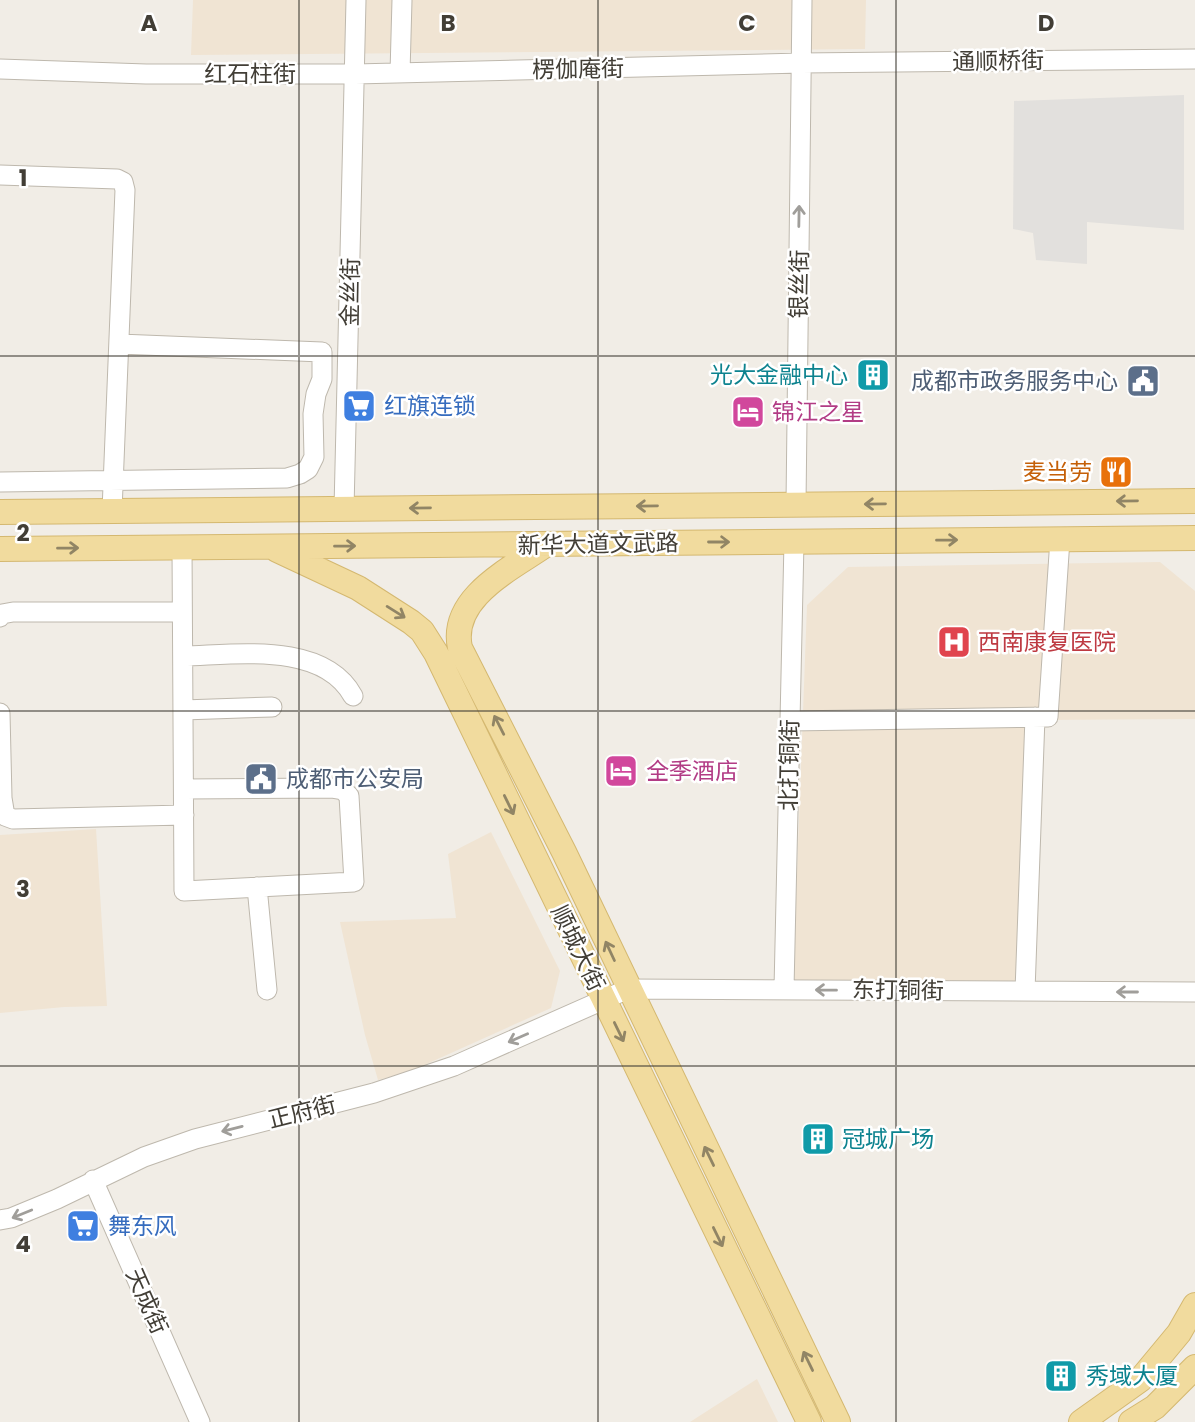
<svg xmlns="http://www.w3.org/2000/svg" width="1195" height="1422" viewBox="0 0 1195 1422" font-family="Poppins,'Noto Sans SC',sans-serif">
<rect width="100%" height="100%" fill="#f1ede6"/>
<path fill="#f0e4d3" d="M193,0H866L865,49L191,55Z
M1160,562L1195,591V719L1041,720L1031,985L793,981L807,605L848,567Z
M96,829L107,1006L64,1007L0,1013V835Z
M491,832L560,971L551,1008L411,1071L378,1080L365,1035L340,922L456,918L448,854Z
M757,1379L778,1422H690L746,1386Z"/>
<path fill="#e2e0dd" d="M1184,95V230L1087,222V264L1036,260L1033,233L1013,229L1014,101Z"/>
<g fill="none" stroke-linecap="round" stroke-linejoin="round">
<defs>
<path id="minor" d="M0,69L146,74H355L801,63L1195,59
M400,73L402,0
M0,175L117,179L123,182L125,190L112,511
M0,482L287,478L300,474L308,469L314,457L313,414L316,394L322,379V352L119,344
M796,504L802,0
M344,509L356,0
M182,547L184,891L354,882L349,796L343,790L331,788L184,789
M0,617L2,614L13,612H182
M183,656C235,655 323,641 353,696
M183,710L272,707
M0,713L2,798L5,816L13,819L184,815
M790,721L1048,717L1060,539
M257,887L267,990
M784,989L794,542
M1025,991L1035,717
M93,1180L200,1422
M0,1220L11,1218L57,1199L144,1157L195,1139L374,1093L454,1066L628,989L1195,992"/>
<path id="major" d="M0,512L1195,501
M547,544C513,568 449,597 460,648L564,852L838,1422
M0,549L1195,538
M277,550L358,588L411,622L422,631L436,653L809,1422
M1081,1422L1140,1380L1179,1333L1195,1305
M1131,1422L1155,1407L1195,1367"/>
</defs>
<use href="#minor" stroke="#beb8ad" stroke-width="21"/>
<use href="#major" stroke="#d4b870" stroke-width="26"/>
<use href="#minor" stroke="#fff" stroke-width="19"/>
<use href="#major" stroke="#f1db9e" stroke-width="24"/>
</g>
<defs><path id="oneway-shaft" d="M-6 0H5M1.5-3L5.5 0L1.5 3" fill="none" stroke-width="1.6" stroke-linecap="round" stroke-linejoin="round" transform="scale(1.75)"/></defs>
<g stroke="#a09e9a">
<use href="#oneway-shaft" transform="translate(799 216) rotate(-89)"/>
<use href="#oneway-shaft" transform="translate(826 990) rotate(-179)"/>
<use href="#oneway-shaft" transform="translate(1127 992) rotate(-180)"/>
<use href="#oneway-shaft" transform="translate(518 1038) rotate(156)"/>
<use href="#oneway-shaft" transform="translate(232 1129) rotate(166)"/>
<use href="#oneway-shaft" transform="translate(22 1214) rotate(158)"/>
</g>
<g stroke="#918565">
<use href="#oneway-shaft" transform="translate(1127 501) rotate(179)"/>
<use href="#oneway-shaft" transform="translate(875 504) rotate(179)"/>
<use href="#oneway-shaft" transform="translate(647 506) rotate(179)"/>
<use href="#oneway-shaft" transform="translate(420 508) rotate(179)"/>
<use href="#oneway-shaft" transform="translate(947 540) rotate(-1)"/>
<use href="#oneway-shaft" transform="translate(719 542)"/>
<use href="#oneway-shaft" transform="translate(345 546) rotate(-1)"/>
<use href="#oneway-shaft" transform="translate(68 548) rotate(-1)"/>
<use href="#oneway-shaft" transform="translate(396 612) rotate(32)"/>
<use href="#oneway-shaft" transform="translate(499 725) rotate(-117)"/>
<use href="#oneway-shaft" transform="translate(509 805) rotate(64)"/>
<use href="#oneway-shaft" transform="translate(610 951) rotate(-115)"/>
<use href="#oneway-shaft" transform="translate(619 1032) rotate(64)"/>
<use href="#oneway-shaft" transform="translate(709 1156) rotate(-116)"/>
<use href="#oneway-shaft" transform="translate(718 1237) rotate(64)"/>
<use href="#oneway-shaft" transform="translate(808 1361) rotate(-116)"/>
</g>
<path fill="none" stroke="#423e36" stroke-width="2" stroke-opacity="0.55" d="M299,0V1422M598,0V1422M896,0V1422M0,356H1195M0,711H1195M0,1066H1195"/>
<defs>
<symbol id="building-square" viewBox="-11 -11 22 22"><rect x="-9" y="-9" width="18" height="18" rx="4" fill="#0f9aa8" stroke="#fff"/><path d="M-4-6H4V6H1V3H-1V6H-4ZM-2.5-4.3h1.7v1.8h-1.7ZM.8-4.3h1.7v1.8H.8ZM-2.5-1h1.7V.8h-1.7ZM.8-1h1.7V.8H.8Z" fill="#fff"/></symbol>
<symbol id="civic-square" viewBox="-11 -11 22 22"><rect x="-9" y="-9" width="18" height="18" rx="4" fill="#5c6f8a" stroke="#fff"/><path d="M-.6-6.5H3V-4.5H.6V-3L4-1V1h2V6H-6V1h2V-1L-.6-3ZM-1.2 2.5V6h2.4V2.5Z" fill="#fff"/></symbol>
<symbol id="supermarket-square" viewBox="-11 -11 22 22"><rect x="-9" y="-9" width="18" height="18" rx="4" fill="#3f7fe0" stroke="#fff"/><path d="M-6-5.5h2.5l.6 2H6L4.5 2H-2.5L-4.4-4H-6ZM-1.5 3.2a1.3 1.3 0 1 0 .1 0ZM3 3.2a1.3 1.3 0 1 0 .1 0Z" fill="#fff"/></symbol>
<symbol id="hotel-square" viewBox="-11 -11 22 22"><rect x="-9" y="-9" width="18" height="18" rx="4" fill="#d1479c" stroke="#fff"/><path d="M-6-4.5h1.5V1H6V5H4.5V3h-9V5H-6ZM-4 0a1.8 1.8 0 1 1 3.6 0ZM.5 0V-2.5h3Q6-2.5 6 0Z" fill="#fff"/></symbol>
<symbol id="restaurant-square" viewBox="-11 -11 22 22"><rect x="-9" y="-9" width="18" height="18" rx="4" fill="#e8710a" stroke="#fff"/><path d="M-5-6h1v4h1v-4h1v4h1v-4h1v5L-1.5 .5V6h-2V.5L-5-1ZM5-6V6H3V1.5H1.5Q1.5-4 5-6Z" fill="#fff"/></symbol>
<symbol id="hospital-square" viewBox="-11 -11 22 22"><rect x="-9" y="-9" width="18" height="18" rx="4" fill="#e0444e" stroke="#fff"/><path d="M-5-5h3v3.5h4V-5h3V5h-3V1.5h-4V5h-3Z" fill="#fff"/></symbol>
</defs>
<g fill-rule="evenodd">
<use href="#building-square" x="854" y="356" width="38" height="38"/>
<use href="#civic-square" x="1124" y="362" width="38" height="38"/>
<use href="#supermarket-square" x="340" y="387" width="38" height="38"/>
<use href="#hotel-square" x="729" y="393" width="38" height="38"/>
<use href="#restaurant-square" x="1097" y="453" width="38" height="38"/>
<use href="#hospital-square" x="935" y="623" width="38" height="38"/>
<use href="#hotel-square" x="602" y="752" width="38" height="38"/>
<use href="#civic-square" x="242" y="760" width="38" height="38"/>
<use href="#building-square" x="799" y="1120" width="38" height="38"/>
<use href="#supermarket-square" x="64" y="1207" width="38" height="38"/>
<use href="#building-square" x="1042" y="1357" width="38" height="38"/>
</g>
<g text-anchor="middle" stroke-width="5" stroke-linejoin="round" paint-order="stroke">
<g font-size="23" fill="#423e36" stroke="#fff">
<text transform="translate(998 61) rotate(-1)" y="8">通顺桥街</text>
<text transform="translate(578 69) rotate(-1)" y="8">楞伽庵街</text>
<text x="250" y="82">红石柱街</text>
<text transform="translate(799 284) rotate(-89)" y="8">银丝街</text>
<text transform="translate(350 292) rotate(-89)" y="8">金丝街</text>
<text transform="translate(598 544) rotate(-1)" y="8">新华大道文武路</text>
<text transform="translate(789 765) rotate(-89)" y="8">北打铜街</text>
<text transform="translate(578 948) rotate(64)" y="8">顺城大街</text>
<text transform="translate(898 990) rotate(1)" y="8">东打铜街</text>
<text transform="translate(302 1112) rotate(-14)" y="8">正府街</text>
<text transform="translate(147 1301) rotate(66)" y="8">天成街</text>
</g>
<g font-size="23" fill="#0d838f" stroke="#fff" text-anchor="start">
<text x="848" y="383" text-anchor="end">光大金融中心</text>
<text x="842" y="1147">冠城广场</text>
<text x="1086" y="1384">秀域大厦</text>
</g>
<g font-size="23" fill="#4e5e75" stroke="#fff" text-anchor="end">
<text x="1118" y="389">成都市政务服务中心</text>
<text x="286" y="787" text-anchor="start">成都市公安局</text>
</g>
<g font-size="23" fill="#366cbe" stroke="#fff" text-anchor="start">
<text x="384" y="414">红旗连锁</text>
<text x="108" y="1234">舞东风</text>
</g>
<g font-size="23" fill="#b23c85" stroke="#fff" text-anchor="start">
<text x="772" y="420">锦江之星</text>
<text x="646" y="779">全季酒店</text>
</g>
<g font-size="23" fill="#c56008" stroke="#fff" text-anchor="end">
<text x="1092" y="480">麦当劳</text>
</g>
<g font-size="23" fill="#be3a42" stroke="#fff" text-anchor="start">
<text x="978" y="650">西南康复医院</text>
</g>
</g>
<g font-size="23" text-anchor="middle" font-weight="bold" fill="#423e36" stroke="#fff" stroke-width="5" stroke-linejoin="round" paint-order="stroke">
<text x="149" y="31">A</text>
<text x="448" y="31">B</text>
<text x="747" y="31">C</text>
<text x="1046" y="31">D</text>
<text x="23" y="186">1</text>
<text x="23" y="541">2</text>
<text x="23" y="897">3</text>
<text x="23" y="1252">4</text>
</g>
</svg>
